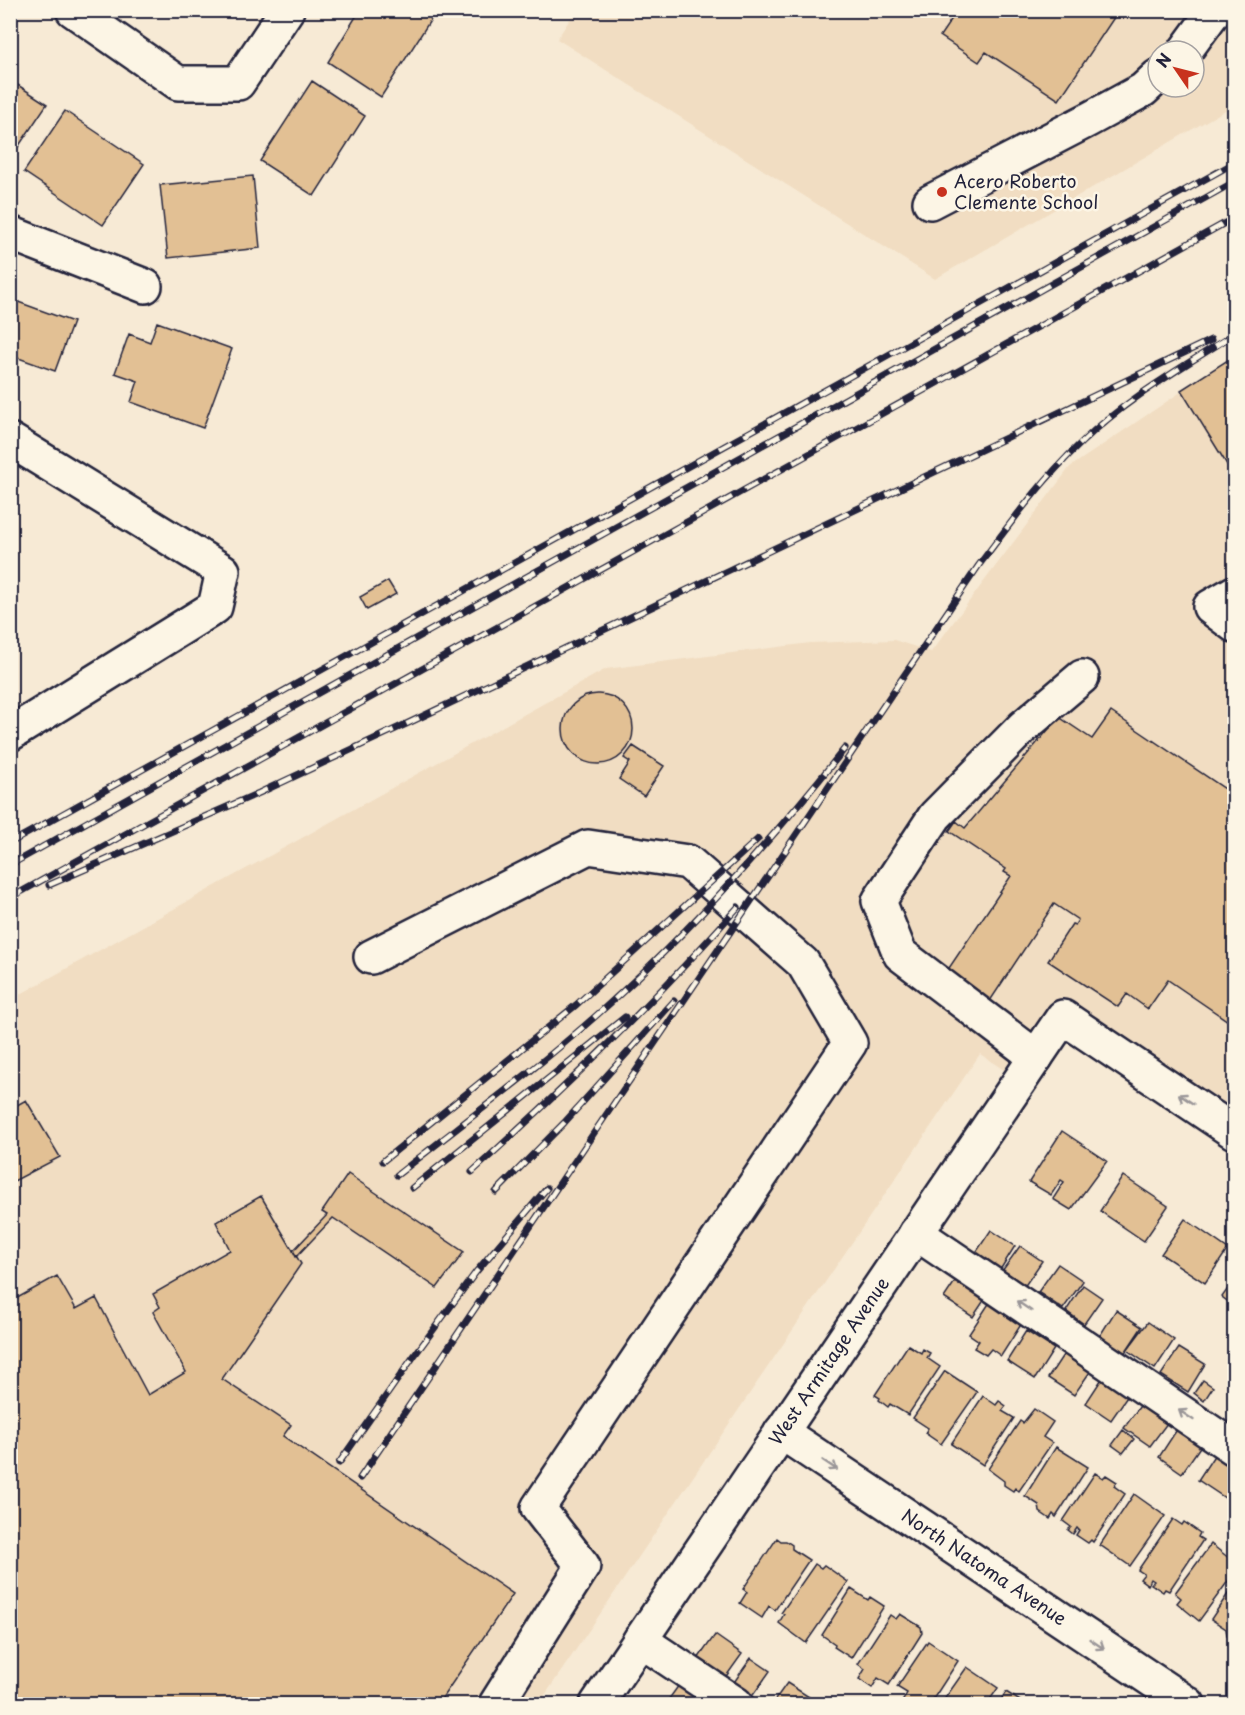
<svg xmlns="http://www.w3.org/2000/svg" width="1245" height="1715" viewBox="0 0 1245 1715" font-family="'Playpen Sans',sans-serif">
<rect width="100%" height="100%" fill="#f7ead5"/>
<filter id="ink" filterUnits="userSpaceOnUse"><feTurbulence type="fractalNoise" baseFrequency=".0167" numOctaves="2"/><feDisplacementMap in="SourceGraphic" scale="12" xChannelSelector="R" yChannelSelector="G"/><feConvolveMatrix kernelMatrix="1 2 1 2 8 2 1 2 1" color-interpolation-filters="sRGB"/></filter>
<g filter="url(#ink)">
<path fill="#f1ddc2" fill-rule="evenodd" d="M576,10L1234,11V105L935,279L557,39ZM1158,51H1194V87H1158Z
M1234,356V1154L1061,1038L1028,1086L980,1054L539,1704H11L10,1000L606,669L810,643L894,640L931,652L1070,467Z"/>
<path fill="#e2c094" stroke="#22223b" stroke-width="1.5" d="M360,10H424L433,16L381,97L328,62Z
M943,10H1119L1059,100L986,52L979,62L940,36L953,17Z
M10,80L47,104L10,159Z
M312,81L365,116L314,196L260,161Z
M65,111L144,164L103,225L24,172Z
M253,176L260,248L168,258L160,185Z
M10,299L73,322L55,371L10,355Z
M157,322L232,349L203,428L131,402L138,381L115,373L129,334L150,342Z
M1234,356V476L1181,390Z
M388,581L396,594L367,610L360,597Z
M563 729a35 35 0 1 1 70 0a35 35 0 1 1-70 0Z
M1111,712L1234,795V1025L1168,980L1148,1009L1127,994L1118,1007L1048,961L1072,924L1075,925L1078,920L1054,904L990,1001L947,971L1011,876L1004,872L1006,869L949,831L956,821L965,828L1059,717L1092,739Z
M633,746L664,766L644,796L619,779L630,762L624,758Z
M26,1100L60,1157L10,1183V1109Z
M1062,1131L1107,1161L1071,1210L1053,1199L1064,1182L1061,1180L1051,1195L1029,1182Z
M348,1174L464,1252L437,1288L333,1218L296,1257L293,1251L327,1215L322,1212Z
M1123,1176L1168,1206L1144,1241L1100,1211Z
M261,1196L301,1264L222,1379L291,1425L283,1436L513,1594L438,1704H10V1302L57,1276L76,1309L96,1298L148,1395L186,1372L153,1312L160,1307L153,1294L230,1250L216,1222Z
M1185,1219L1228,1249L1205,1283L1161,1254Z
M991,1230L1015,1246L1000,1270L975,1254Z
M1020,1246L1042,1261L1024,1287L1002,1271Z
M1058,1264L1083,1281L1063,1309L1038,1292Z
M956,1280L985,1299L973,1317L944,1298Z
M1234,1280V1306L1222,1297Z
M1083,1285L1102,1298L1084,1324L1066,1311Z
M990,1302L1022,1323L1001,1356L991,1349L986,1355L974,1348L979,1341L969,1334Z
M1116,1310L1142,1327L1124,1354L1099,1337Z
M1148,1322L1174,1340L1155,1369L1127,1350Z
M1026,1331L1054,1349L1035,1379L1007,1361Z
M908,1345L921,1353L923,1349L930,1353L927,1358L940,1367L908,1415L890,1404L888,1407L879,1400L880,1398L875,1395Z
M1179,1348L1205,1364L1188,1392L1161,1375Z
M1065,1352L1092,1369L1074,1395L1048,1378Z
M945,1371L977,1392L941,1444L925,1433L928,1428L913,1418Z
M1103,1377L1129,1394L1111,1420L1086,1403Z
M1203,1380L1213,1387L1204,1401L1194,1393Z
M983,1396L996,1405L999,1401L1006,1406L1002,1411L1014,1418L983,1465L951,1444Z
M1142,1403L1168,1422L1150,1446L1124,1428Z
M1034,1409L1053,1422L1043,1437L1052,1443L1019,1491L1015,1488L1013,1491L1004,1485V1481L988,1469L1020,1421L1023,1423Z
M1178,1428L1202,1444L1182,1473L1159,1457Z
M1123,1430L1134,1439L1123,1453L1112,1445Z
M1056,1447L1088,1467L1056,1517L1053,1514L1050,1519L1040,1512L1039,1505L1025,1496Z
M1215,1454L1234,1466V1484L1225,1498L1198,1480Z
M1095,1473L1103,1478L1106,1475L1117,1482L1114,1486L1125,1494L1093,1542L1091,1540L1088,1543L1076,1535L1079,1530L1077,1528L1073,1534L1068,1530L1071,1527L1063,1521Z
M1134,1494L1165,1516L1130,1566L1100,1545Z
M1173,1519L1182,1525L1184,1522L1200,1533L1198,1537L1203,1540L1169,1591L1165,1589L1163,1592L1151,1584L1154,1581L1151,1579L1148,1585L1140,1579L1144,1574L1138,1570Z
M777,1538L781,1541H786L792,1545V1549L809,1560L775,1610L769,1606L762,1618L740,1603L747,1592L743,1589Z
M1211,1544L1234,1562V1573L1199,1621L1177,1603L1181,1598L1175,1593Z
M815,1564L821,1568L824,1565L848,1582L806,1643L779,1623L784,1614L781,1613Z
M1234,1585V1640L1227,1635L1226,1629L1211,1619Z
M851,1589L868,1600L870,1597L884,1606L851,1658L834,1647L835,1644L822,1635Z
M900,1614L921,1627L922,1633L889,1685L878,1678L872,1688L859,1679L865,1669L858,1664L890,1615L896,1619Z
M715,1635L742,1654L722,1682L695,1663Z
M928,1641L958,1661L930,1704H901L907,1693L897,1687Z
M751,1658L770,1671L751,1698L732,1685Z
M967,1667L998,1688L987,1704H941Z
M787,1683L809,1697L804,1704H772Z
M679,1685L705,1703L704,1704L666,1703Z
M1006,1692L1025,1704H998Z"/>
<g fill="none" stroke-linecap="round" stroke-linejoin="round">
<defs>
<g id="minor">
<path d="M73,10L178,83H238L287,10"/>
<path d="M1185,51L1215,10"/>
<path d="M930,202L1088,120L1143,90L1158,76"/>
<path d="M10,233L145,286"/>
<path d="M10,440L223,571L215,607L10,734"/>
<path d="M1234,593L1210,607L1234,625"/>
<path d="M371,957L588,847L688,862L803,963L850,1043L538,1508L583,1566L496,1704"/>
<path d="M1036,1057L900,954L879,901L935,816L1023,727L1082,677"/>
<path d="M916,1233L1234,1448"/>
<path id="s1" d="M781,1432L1188,1704"/>
<path d="M640,1640L736,1704"/>
<path id="s2" d="M597,1704L1063,1017L1234,1132"/>
</g>
</defs>
<use href="#minor" stroke="#22223b" stroke-width="38"/>
<use href="#minor" stroke="#fcf5e5" stroke-width="33"/>
<defs>
<path id="rail" d="M10,843L1234,163
M10,865L1234,182
M49,885L259,793L419,718L1211,340
M10,898L1234,218
M383,1161L576,1005L758,839
M472,1172C565,1088 655,1001 738,907
M397,1175C464,1122 534,1071 598,1014C687,935 771,841 845,748
M412,1188L625,1017
M496,1192L564,1123L674,1001
M339,1463L414,1356L476,1272L547,1188
M360,1478L979,565C1011,522 1043,479 1082,442C1126,399 1183,367 1234,334"/>
</defs>
<use href="#rail" stroke="#22223b" stroke-width="7"/>
<use href="#rail" stroke="#fcf5e5" stroke-width="4.5" stroke-dasharray="14" stroke-linecap="butt"/>
</g>
<defs><path id="oneway-shaft" d="M-6 0H5M1.5-3L5.5 0L1.5 3" fill="none" stroke-width="1.6" stroke-linecap="round" stroke-linejoin="round" transform="scale(1.5)"/></defs>
<g stroke="#9a9698">
<use href="#oneway-shaft" transform="translate(1186 1099) rotate(-146)"/>
<use href="#oneway-shaft" transform="translate(1024 1306) rotate(-146)"/>
<use href="#oneway-shaft" transform="translate(1186 1415) rotate(-146)"/>
<use href="#oneway-shaft" transform="translate(830 1465) rotate(34)"/>
<use href="#oneway-shaft" transform="translate(1097 1644) rotate(34)"/>
</g>
</g>
<circle fill="#c8321e" stroke="#fcf5e5" stroke-width="2" cx="942" cy="192" r="6"/>
<g text-anchor="middle" stroke-width="5" stroke-linejoin="round" paint-order="stroke">
<g font-size="18" fill="#22223b" stroke="#fcf5e5" text-anchor="start">
<text x="954" y="188">Acero Roberto<tspan x="954" dy="21">Clemente School</tspan></text>
</g>
<g font-size="18" fill="#22223b" stroke="#fcf5e5">
<text dy="6" stroke="none"><textPath href="#s2" startOffset="414">West Armitage Avenue</textPath></text>
<text dy="6" stroke="none"><textPath href="#s1" startOffset="244">North Natoma Avenue</textPath></text>
</g>
</g>
<rect width="1245" height="1715" fill="none" stroke="#fcf5e5" stroke-width="36"/>
<rect x="18" y="18" width="1209" height="1679" fill="none" stroke="#22223b" stroke-width="2" filter="url(#ink)"/>
<g transform="translate(1176 69) rotate(305)"><circle r="28" fill="#fcf5e5" stroke="#a5a1a1" stroke-width="1.5"/>
<path d="M0-4.5L10 22L0 15L-10 22Z" fill="#c8321e"/>
<text y="-9" font-size="16" font-weight="bold" text-anchor="middle" fill="#22223b">N</text>
</g>
</svg>
